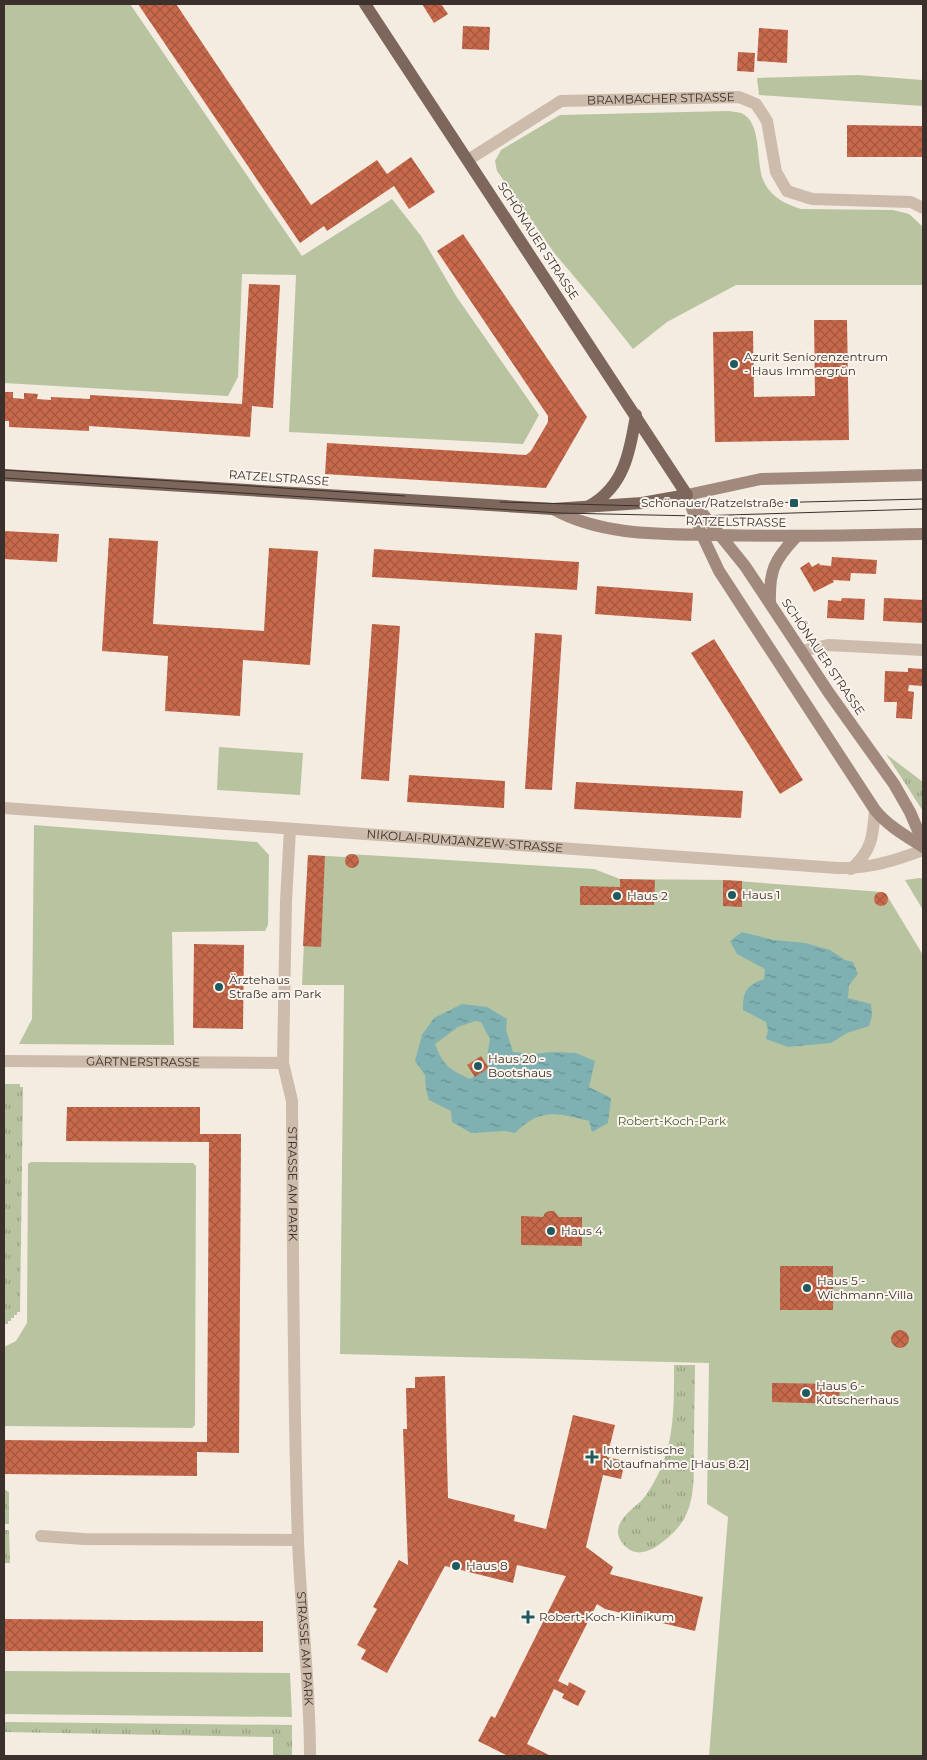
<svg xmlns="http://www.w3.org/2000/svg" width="927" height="1760" viewBox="0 0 927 1760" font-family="Montserrat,sans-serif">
<defs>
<pattern id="grass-tufts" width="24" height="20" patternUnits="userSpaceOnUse" patternTransform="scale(1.25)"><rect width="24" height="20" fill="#b8c4a0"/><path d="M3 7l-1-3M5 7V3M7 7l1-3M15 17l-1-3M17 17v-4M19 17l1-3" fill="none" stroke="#97a083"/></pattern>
<pattern id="water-ripples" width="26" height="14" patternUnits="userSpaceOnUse" patternTransform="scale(1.25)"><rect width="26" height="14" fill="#7fb0b2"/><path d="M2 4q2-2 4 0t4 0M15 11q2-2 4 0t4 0" fill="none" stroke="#699091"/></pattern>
<pattern id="building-cross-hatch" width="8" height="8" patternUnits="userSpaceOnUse" patternTransform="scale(1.25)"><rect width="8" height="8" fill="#c8694b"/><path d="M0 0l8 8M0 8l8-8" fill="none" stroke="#a4573f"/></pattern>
</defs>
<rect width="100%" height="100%" fill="#f4ebe1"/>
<path fill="url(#grass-tufts)" d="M886,754L923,782V811Z
M4,1084H20V1087H23L20,1312H17V1315H14V1318H11V1321H8V1324H4Z
M674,1365H695C695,1390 694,1416 694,1441C693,1466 697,1496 684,1519C677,1531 665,1541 654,1548C644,1553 635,1555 626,1547C606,1528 628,1513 641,1501C646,1496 650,1489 654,1482C675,1446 674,1406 674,1365Z
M4,1489L9,1492V1524H4Z
M4,1530H9L10,1563H4Z
M4,1722L292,1725V1756H273V1737L4,1732Z"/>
<path fill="#b8c4a0" d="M4,4H130L302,256L392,199L421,236L456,296L539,415L523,444L289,432L296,275L242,274L238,377L228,396L4,383Z
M858,75L923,80V106L759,95L757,78Z
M729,111C733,112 738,112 741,113C763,122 755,163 764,182C771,197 785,204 801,209L893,210L909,214L922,226L923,285H736L667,322L633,349L595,301L555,254L497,171L495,161L501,150L560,115Z
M219,747L303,753L300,795L217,790Z
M34,825L257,842L269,855L268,925L265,931L172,932L174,1045L19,1044L32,1019Z
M349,854L594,869L620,879L723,880L882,892L886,894L923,955V1756H709L728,1517L707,1504L709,1363L340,1354L344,985H302L308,855L345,857Z
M920,878L923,879V910L905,880Z
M31,1162L193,1163L196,1166L195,1425L192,1428L4,1426V1347L16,1341L27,1323L28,1164Z
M4,1671L290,1673L292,1717L4,1714Z"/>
<path fill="url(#water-ripples)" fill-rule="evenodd" d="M742,932L774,940L805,943L830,950L845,960L853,962L858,974L849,985L848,998L871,1004L872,1016L869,1026L847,1033L831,1043L788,1047L766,1039L768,1030L766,1022L743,1010C743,991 746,986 764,979L765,969L737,954L730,941Z
M462,1004L487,1007L507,1019L506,1030L513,1052L533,1054L553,1052L576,1053L595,1061L589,1087L611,1098L608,1123L592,1132L589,1121C558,1113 540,1107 515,1133L505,1131L471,1133L452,1122L451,1111L429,1100L426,1089L425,1075L415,1061L422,1035L434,1018ZM475,1021L481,1022L490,1039L487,1057L489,1068L470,1079C449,1069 444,1067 435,1044L458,1027Z"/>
<path fill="url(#building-cross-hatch)" d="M138,4H176L311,205L377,160L387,174L411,157L435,192L409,209L394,186L327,231L324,226L300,243Z
M422,4H441L448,14L434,23Z
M463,26L490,27L489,50L462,49Z
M759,28L788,30L787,63L757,61Z
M738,52L755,53L754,72L737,71Z
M847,125L923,126V157H847Z
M463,234L587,417L546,488L325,474L327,443L526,455L531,451L548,422V416L437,251Z
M249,284L280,285L273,408L252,406L250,437L89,426V431L9,427V421H4V392H13V398L24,399V393L38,394L37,399L51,400V397L90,399V395L242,404Z
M814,320H847L849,440L715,442L713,332L753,331L754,397L815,396Z
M4,531L59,534L57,562L4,559Z
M109,538L158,541L153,624L264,631L269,548L318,551L310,665L243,660L240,716L165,711L168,656L102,651Z
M374,549L579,562L577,590L372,577Z
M832,557L877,560L876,574L851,573L850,581L833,580L834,582L814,592L800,568L809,562L812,567L819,563L820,565L831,566Z
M597,586L693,593L691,621L595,614Z
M842,598L865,599L864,620L827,618L828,600L841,601Z
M884,598L923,600V623L883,621Z
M372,624L400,626L389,781L361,779Z
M535,633L562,635L552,790L525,789Z
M714,639L803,780L780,794L691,653Z
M908,668L923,669V686L909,685L908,691L914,692L912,719L896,718L897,702H884L885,671L908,672Z
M409,775L505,781L504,808L407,802Z
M576,782L743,791L741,818L574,809Z
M345 861a7 7 0 1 1 14 0a7 7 0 1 1-14 0Z
M308,855L325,856L321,947L303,946Z
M620,879L655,880L654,905H580V886L620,887Z
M723,880L742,881V907L723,906Z
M874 899a7 7 0 1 1 14 0a7 7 0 1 1-14 0Z
M194,944L244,945L243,1029L193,1028Z
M481,1056L489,1068L475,1077L467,1065Z
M67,1107H200V1134H241L239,1453L197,1452V1476L4,1474V1440L207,1442L209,1142L66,1141Z
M549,1211H554L559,1217H582V1246L521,1245V1216L543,1217L545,1213Z
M780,1266H833V1310H780Z
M891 1339a9 9 0 1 1 18 0a9 9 0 1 1-18 0Z
M445,1376L448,1498L515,1515L514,1521L546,1529L573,1415L615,1425L607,1457L625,1461L621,1479L603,1475L586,1547L613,1567L610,1574L613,1575L703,1597L695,1631L605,1609L597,1604L558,1681L568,1686L569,1682L586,1691L578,1706L562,1698L564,1694L554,1689L527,1744L551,1756H508L478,1741L491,1716L495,1718L566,1576L517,1565L513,1583L445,1566L387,1673L361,1659L366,1650L357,1645L377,1609L373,1607L399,1560L408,1565L403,1429H407L406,1388H415V1377Z
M772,1383L840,1384L839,1404L772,1402Z
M4,1619L263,1621V1652L4,1651Z"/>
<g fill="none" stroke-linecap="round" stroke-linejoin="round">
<g stroke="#cdbbac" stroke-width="12">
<path id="s1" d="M468,160L561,101L739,97L756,104L767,121L776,172L787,191L812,199L911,202L923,208"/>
<path d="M802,651L828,645L923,650"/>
<path id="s2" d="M4,808L837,868C868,869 894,861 923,850"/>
<path id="s3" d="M290,829L286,901L283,1063L292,1101C293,1248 293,1394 298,1541C301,1613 310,1684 310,1756"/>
<path d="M851,869C872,851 873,836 875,810"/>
<path id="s4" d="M4,1061L283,1063"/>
<path d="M41,1536L84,1539L298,1540"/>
</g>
<path stroke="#a18a7d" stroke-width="12" d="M687,495L702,535L719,571L875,810C888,826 906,836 923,847
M687,495L761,479L923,475
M694,503L745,566L829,693L894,784L910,812L923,842
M553,509C604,537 664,534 721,535C788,537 856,535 923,534
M770,603C769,571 774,560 796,537"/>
<path stroke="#7d675c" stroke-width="12" d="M4,475L553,509L642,503L687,495L365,4
M589,506C624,487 630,452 636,415"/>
<path stroke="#3b302b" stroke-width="1" d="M4,470L405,496
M4,478L560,513L696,516L923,509
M500,502L643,506L923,499"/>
</g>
<g fill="#1f5a5e" stroke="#fbf5ee" stroke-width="2">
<circle cx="734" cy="364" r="5"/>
<rect x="789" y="498" width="10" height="10" rx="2.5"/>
<circle cx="732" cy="895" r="5"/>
<circle cx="617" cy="896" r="5"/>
<circle cx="219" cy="987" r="5"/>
<circle cx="478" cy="1066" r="5"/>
<circle cx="551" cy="1231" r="5"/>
<circle cx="807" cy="1288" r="5"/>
<circle cx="806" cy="1393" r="5"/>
<path d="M589.5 1449.5h5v5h5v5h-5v5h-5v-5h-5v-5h5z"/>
<circle cx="456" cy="1566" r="5"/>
<path d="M525.5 1609.5h5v5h5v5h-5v5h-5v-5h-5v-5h5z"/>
</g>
<g text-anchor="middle" stroke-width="4" stroke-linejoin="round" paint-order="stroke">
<g font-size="12" fill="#3b302b" stroke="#fbf5ee">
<text dy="4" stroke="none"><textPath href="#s1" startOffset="210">BRAMBACHER STRASSE</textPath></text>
<text transform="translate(538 241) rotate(57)" y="4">SCHÖNAUER STRASSE</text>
<text transform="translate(279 478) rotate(4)" y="4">RATZELSTRASSE</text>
<text transform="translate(736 522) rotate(1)" y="4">RATZELSTRASSE</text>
<text transform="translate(823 657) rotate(56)" y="4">SCHÖNAUER STRASSE</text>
<text dy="4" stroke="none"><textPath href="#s2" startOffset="462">NIKOLAI-RUMJANZEW-STRASSE</textPath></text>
<text dy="4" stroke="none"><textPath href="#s4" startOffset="139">GÄRTNERSTRASSE</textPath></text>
<text dy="4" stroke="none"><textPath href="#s3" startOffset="356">STRASSE AM PARK</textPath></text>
<text dy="4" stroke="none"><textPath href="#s3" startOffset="821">STRASSE AM PARK</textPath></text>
</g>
<g font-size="12" fill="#3b302b" stroke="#fbf5ee" text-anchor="start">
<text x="744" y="361">Azurit Seniorenzentrum<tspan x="744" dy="14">- Haus Immergrün</tspan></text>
<text x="784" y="507" text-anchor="end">Schönauer/Ratzelstraße</text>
<text x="742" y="899">Haus 1</text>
<text x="627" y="900">Haus 2</text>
<text x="229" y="984">Ärztehaus<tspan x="229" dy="14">Straße am Park</tspan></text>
<text x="488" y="1063">Haus 20 -<tspan x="488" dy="14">Bootshaus</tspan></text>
<text x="561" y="1235">Haus 4</text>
<text x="817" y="1285">Haus 5 -<tspan x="817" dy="14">Wichmann-Villa</tspan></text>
<text x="816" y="1390">Haus 6 -<tspan x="816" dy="14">Kutscherhaus</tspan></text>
<text x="603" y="1454">Internistische<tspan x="603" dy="14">Notaufnahme [Haus 8.2]</tspan></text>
<text x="466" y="1570">Haus 8</text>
<text x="539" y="1621">Robert-Koch-Klinikum</text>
</g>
<g font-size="12" fill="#4a5a2e" stroke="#fbf5ee">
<text x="672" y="1125">Robert-Koch-Park</text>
</g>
</g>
<rect width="927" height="1760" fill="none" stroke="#3b302b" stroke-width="10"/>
</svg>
